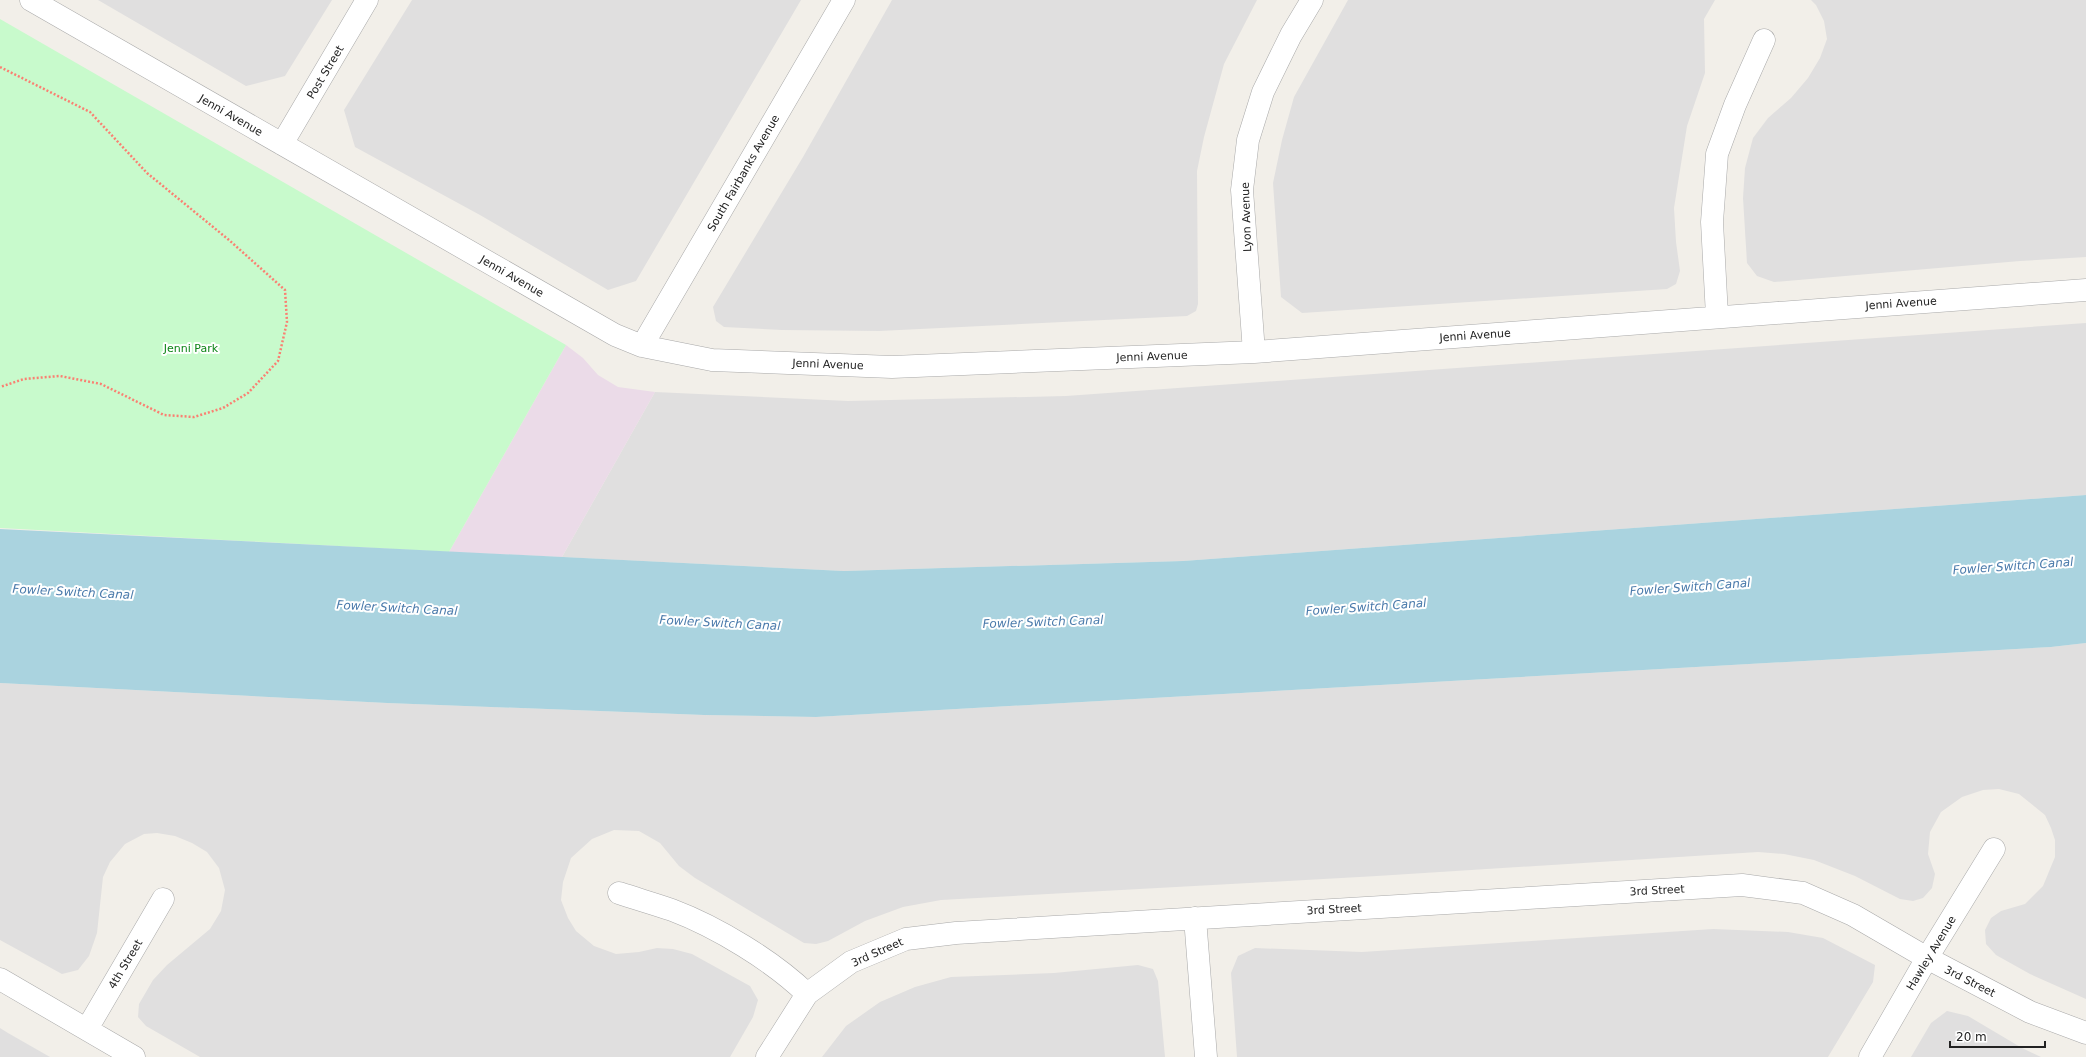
<svg xmlns="http://www.w3.org/2000/svg" width="2086" height="1057" viewBox="0 0 2086 1057" font-family="'DejaVu Sans',sans-serif">
<rect width="100%" height="100%" fill="#f2efe9"/>
<path fill="#e0dfdf" d="M98,0H332L285,76L246,86Z
M412,0H801L636,281L608,290L480,215L355,147L344,110Z
M892,0H1257L1224,64L1204,137L1197,171L1198,304L1196,311L1187,316L879,331L782,330L724,327L716,321L713,307L803,157Z
M1348,0H1715L1704,19L1705,73L1687,126L1674,208L1676,242L1680,271L1676,284L1667,289L1302,313L1281,297L1273,183L1282,140L1294,97Z
M1811,0H2086V257L2020,261L1774,282L1757,276L1747,263L1743,198L1745,168L1753,138L1768,118L1791,98L1808,78L1820,58L1827,39L1824,21L1816,5Z
M2086,323V495L1183,561L844,571L562,557L655,392L848,401L1066,396Z
M2086,643V999L2030,974L1996,955L1986,944L1985,930L1991,918L2001,911L2025,904L2043,886L2055,857V840L2051,828L2045,815L2019,794L1999,789L1983,790L1962,797L1941,812L1930,832L1928,854L1935,874L1932,888L1923,898L1913,901L1900,899L1855,876L1814,860L1784,854L1758,852L1377,876L941,900L903,907L865,921L828,941L816,944L804,943L695,878L679,866L660,843L639,831L614,830L592,839L571,858L563,882L561,900L568,918L576,931L594,946L616,954L639,952L657,948L673,949L692,954L750,986L758,1000L753,1017L730,1057H200L146,1026L138,1017L139,1004L153,980L167,965L210,929L221,911L225,890L219,868L207,852L192,843L175,836L157,833L144,834L125,844L110,862L103,877L97,933L89,956L78,970L62,974L0,940V683L387,703L704,715L816,717L2051,647Z
M1713,929L1788,932L1823,938L1875,965L1873,982L1828,1057H1237L1231,973L1238,956L1255,948L1362,952Z
M1138,965L1153,969L1158,981L1165,1057H822L846,1026L880,1002L915,987L951,977L1054,973Z
M1947,1011L1968,1016L2022,1048L2041,1057H1911L1931,1023Z
M0,1028L8,1033L50,1057H0Z"/>
<path fill="#ebdbe8" d="M566,345L583,358L598,375L618,387L655,392L562,557L449,552Z"/>
<path fill="#c8facc" d="M0,19L566,345L449,552L0,528Z"/>
<path fill="#aad3df" d="M2086,495V643L2051,647L816,717L704,715L387,703L0,683V529L844,571L1183,561Z"/>
<g fill="none" stroke-linecap="round" stroke-linejoin="round">
<defs>
<path id="minor" d="M31,0L615,335L642,346L712,360L892,367L1254,352L2086,290
M282,144L367,0
M1717,316L1712,222L1717,154L1735,105L1764,40
M642,346L844,0
M1254,352L1242,190L1248,140L1263,92L1291,35L1312,0
M619,893C637,899 655,904 672,910C717,927 773,961 807,994L851,962L906,939L956,933L1742,885L1803,893L1853,915L1927,958L2030,1012L2086,1033
M1195,918L1206,1057
M0,979L134,1057
M87,1029L163,899
M767,1057L807,994
M1870,1057L1927,958L1994,849"/>
</defs>
<use href="#minor" stroke="#a9a9a9" stroke-width="23"/>
<path stroke="#fa8072" stroke-width="2.5" stroke-dasharray="2 2" stroke-linecap="butt" d="M0,67L90,112L147,173L229,240L285,290L287,322L278,361L248,393L223,408L194,417L164,415L101,384L60,376L24,379L0,387"/>
<use href="#minor" stroke="#fff" stroke-width="22"/>
</g>
<g text-anchor="middle" stroke-width="4" stroke-linejoin="round" paint-order="stroke">
<g font-size="11" fill="#222" stroke="#fff">
<text transform="translate(325 72) rotate(-59)" y="4">Post Street</text>
<text transform="translate(231 115) rotate(30)" y="4">Jenni Avenue</text>
<text transform="translate(743 173) rotate(-60)" y="4">South Fairbanks Avenue</text>
<text transform="translate(1246 217) rotate(-92)" y="4">Lyon Avenue</text>
<text transform="translate(512 276) rotate(30)" y="4">Jenni Avenue</text>
<text transform="translate(1901 303) rotate(-4)" y="4">Jenni Avenue</text>
<text transform="translate(1475 335) rotate(-4)" y="4">Jenni Avenue</text>
<text transform="translate(1152 356) rotate(-2)" y="4">Jenni Avenue</text>
<text transform="translate(828 364) rotate(2)" y="4">Jenni Avenue</text>
<text transform="translate(1657 890) rotate(-3)" y="4">3rd Street</text>
<text transform="translate(1334 909) rotate(-3)" y="4">3rd Street</text>
<text transform="translate(877 952) rotate(-24)" y="4">3rd Street</text>
<text transform="translate(1931 953) rotate(-59)" y="4">Hawley Avenue</text>
<text transform="translate(125 964) rotate(-59)" y="4">4th Street</text>
<text transform="translate(1970 981) rotate(27)" y="4">3rd Street</text>
</g>
<g font-size="11" fill="#0c8416" stroke="#fff">
<text x="191" y="352">Jenni Park</text>
</g>
<g font-size="12" font-style="italic" fill="#4a7aab" stroke="#fff">
<text transform="translate(2013 566) rotate(-4)" y="4">Fowler Switch Canal</text>
<text transform="translate(1690 587) rotate(-4)" y="4">Fowler Switch Canal</text>
<text transform="translate(73 592) rotate(3)" y="4">Fowler Switch Canal</text>
<text transform="translate(1366 607) rotate(-4)" y="4">Fowler Switch Canal</text>
<text transform="translate(397 608) rotate(3)" y="4">Fowler Switch Canal</text>
<text transform="translate(1043 622) rotate(-2)" y="4">Fowler Switch Canal</text>
<text transform="translate(720 623) rotate(3)" y="4">Fowler Switch Canal</text>
</g>
</g>
<path d="M1950 1041v6h95v-6" fill="none" stroke="#222222" stroke-width="2"/>
<text x="1956" y="1041" font-size="12" fill="#222222" stroke="#ffffff" stroke-width="3" paint-order="stroke">20 m</text>
</svg>
